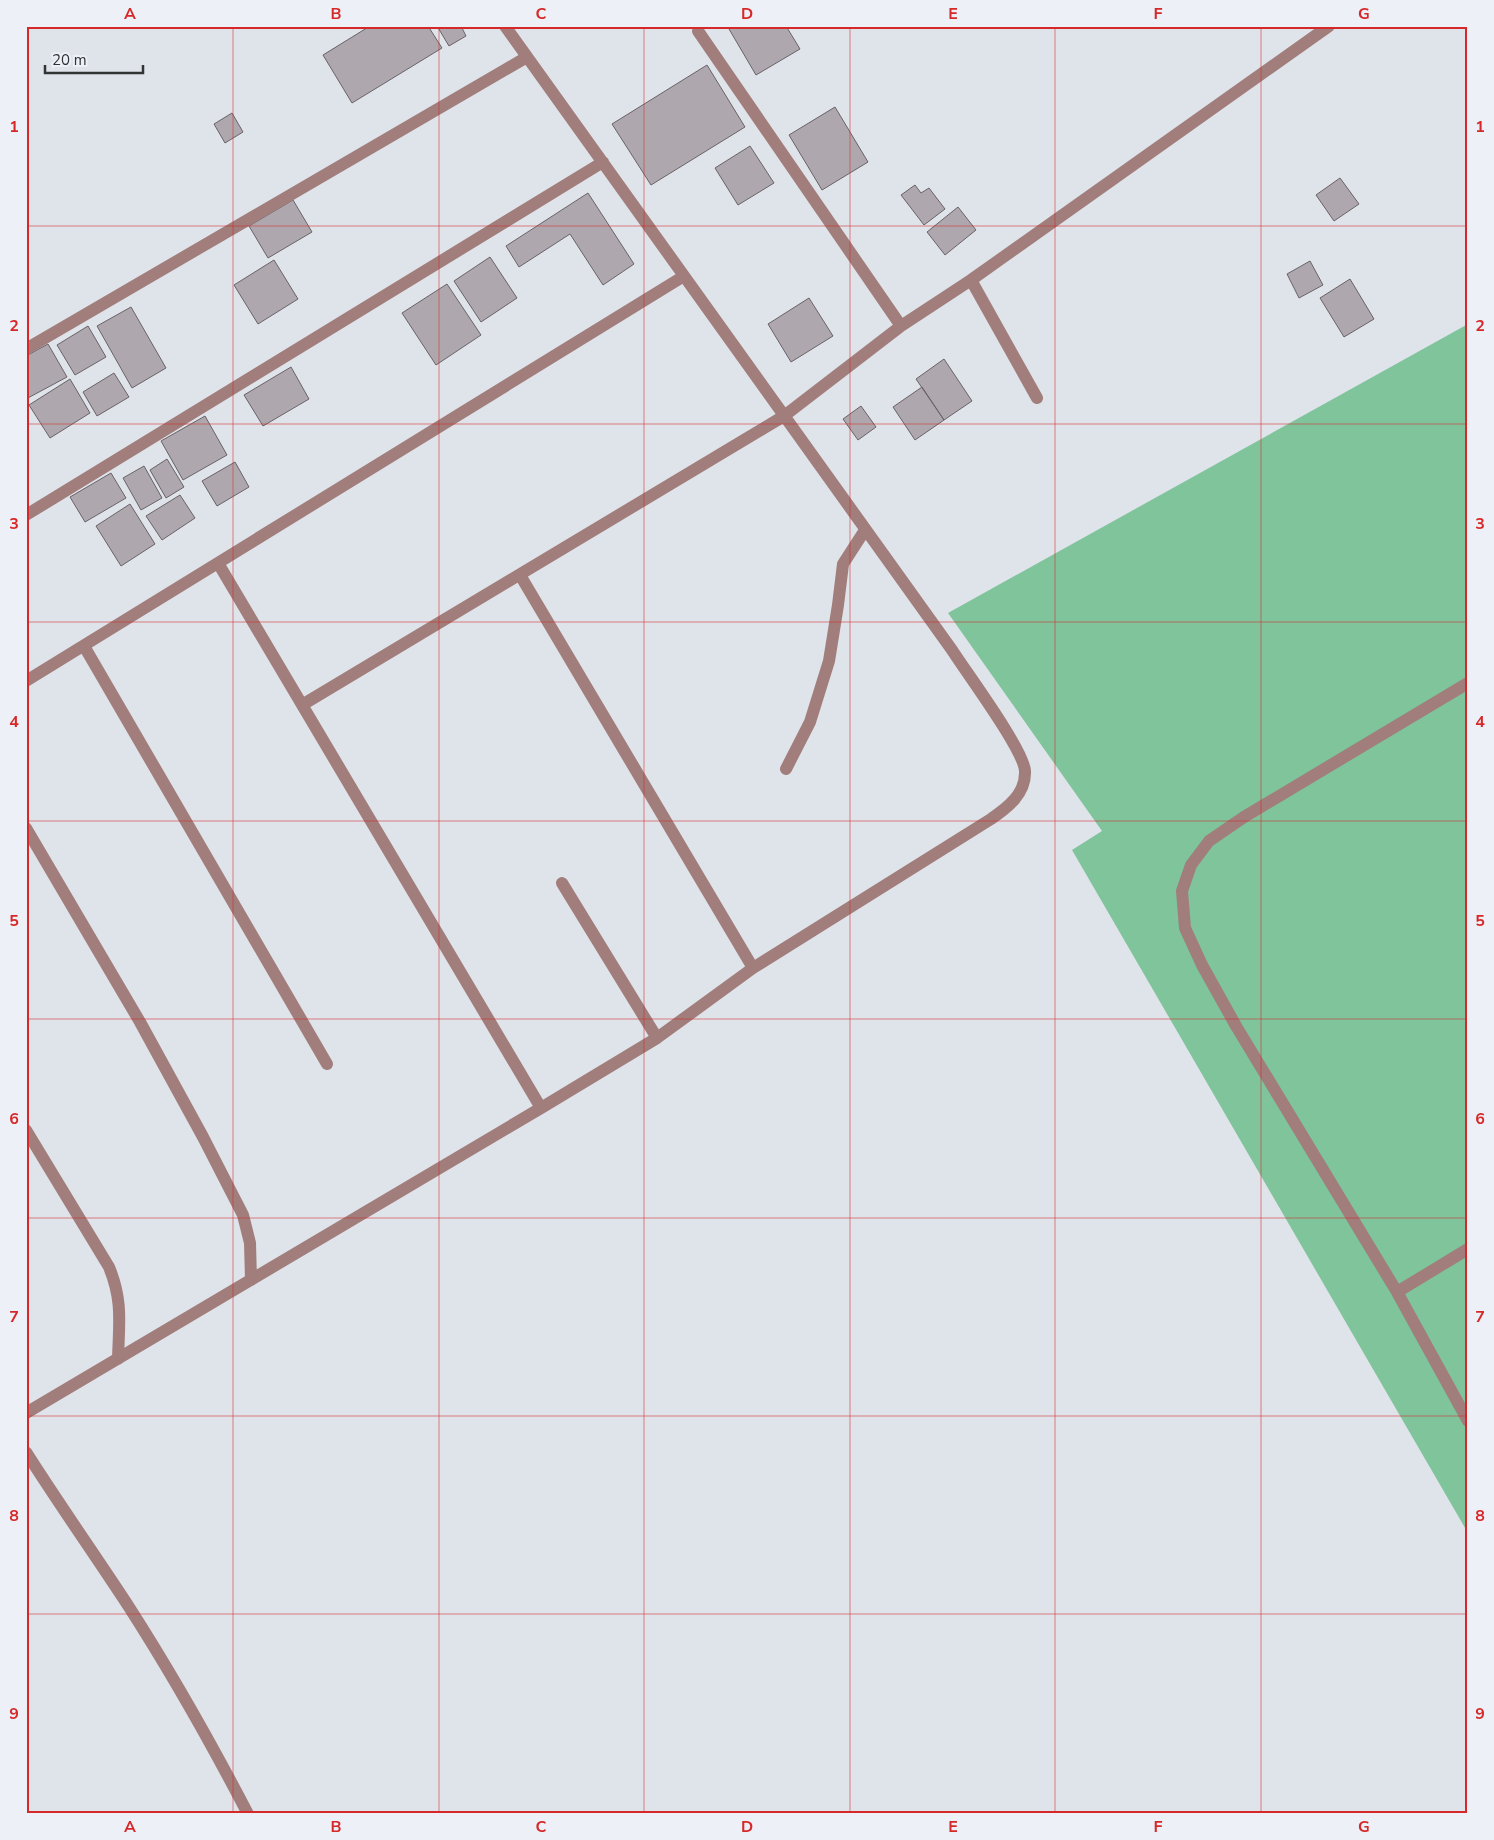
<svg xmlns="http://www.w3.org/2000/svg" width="1494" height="1840" viewBox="0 0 1494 1840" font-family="'Nunito Sans',sans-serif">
<rect width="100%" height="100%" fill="#dfe3ea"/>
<path fill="#7fc49b" d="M1468,324V1533L1072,850L1102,831L948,613Z"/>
<path fill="#aea8ae" stroke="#696368" d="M370,26H428L442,48L352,103L323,55Z
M437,26H461L466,36L449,46Z
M733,26H786L800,49L756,75L729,29Z
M707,65L745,127L651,185L612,124Z
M835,107L868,162L822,190L789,135Z
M232,113L243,132L225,143L214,124Z
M750,146L774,183L738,205L715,168Z
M1340,178L1359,204L1334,221L1316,195Z
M915,185L921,193L929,188L945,209L924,225L901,195Z
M588,193L634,264L603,285L570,234L519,267L506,246Z
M293,200L312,232L268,258L249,226Z
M958,207L976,230L945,255L927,232Z
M490,257L517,298L481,322L454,281Z
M274,260L298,299L258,324L234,285Z
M1310,261L1323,285L1299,298L1287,274Z
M1350,279L1374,319L1344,337L1320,298Z
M447,284L481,335L436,365L402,313Z
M809,298L833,336L791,362L768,324Z
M131,307L166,368L132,388L97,326Z
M88,326L106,357L75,375L57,345Z
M48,344L67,377L26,399V356Z
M944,359L972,401L944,420L916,379Z
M291,367L309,399L263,426L244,395Z
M114,373L129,397L97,416L83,392Z
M70,379L90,413L50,438L29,405Z
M922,387L944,420L915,440L893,407Z
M861,406L876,427L858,440L843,419Z
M205,416L227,455L183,480L161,441Z
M167,459L184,487L166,498L150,470Z
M235,462L249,487L217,506L202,481Z
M144,466L162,498L141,510L123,478Z
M111,473L126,498L85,522L70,497Z
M180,495L195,518L162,540L146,516Z
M130,504L155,544L121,566L96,526Z"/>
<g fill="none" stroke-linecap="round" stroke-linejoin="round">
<path stroke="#a17e7c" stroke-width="12" d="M698,31L901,326
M971,280L1037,398
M26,349L527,57
M26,515L603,162
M218,563L541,1108
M520,575L753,968
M84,646L327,1064
M26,681L684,276
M1468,683L1244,817L1209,841L1191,865L1182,891L1185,928L1202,965L1236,1026L1397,1292L1468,1249
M302,705L784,416L901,326L971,280L1329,26
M786,769L810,722L829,661L838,605L843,564L865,530
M26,828L140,1022L203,1137L243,1215L250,1243L251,1280
M562,883L657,1038
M26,1130L109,1267C123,1301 119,1323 118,1359
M1397,1292L1468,1421
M26,1413L541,1108L657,1038L753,968L991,819C1007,808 1026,794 1025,771C1024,750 966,672 952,650L505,26
M26,1452C59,1504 95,1555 129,1607C172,1674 211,1743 248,1814"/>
</g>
<path fill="none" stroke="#d62828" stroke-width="1" stroke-opacity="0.55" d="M233,26V1814M439,26V1814M644,26V1814M850,26V1814M1055,26V1814M1261,26V1814M26,226H1468M26,424H1468M26,622H1468M26,821H1468M26,1019H1468M26,1218H1468M26,1416H1468M26,1614H1468"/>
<rect width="1494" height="1840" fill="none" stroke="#edf0f7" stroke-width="55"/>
<path d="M45 65v8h98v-8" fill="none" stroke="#323436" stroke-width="2.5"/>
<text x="52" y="65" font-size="15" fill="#323436" stroke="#edf0f7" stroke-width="4" paint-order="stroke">20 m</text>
<rect x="28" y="28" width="1438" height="1784" fill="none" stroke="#d62828" stroke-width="2"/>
<g font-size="16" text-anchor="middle" font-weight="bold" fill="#d62828">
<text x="130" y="19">A</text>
<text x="336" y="19">B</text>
<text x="541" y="19">C</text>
<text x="747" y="19">D</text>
<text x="953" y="19">E</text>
<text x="1158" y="19">F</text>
<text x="1364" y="19">G</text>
<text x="14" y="132">1</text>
<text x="1480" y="132">1</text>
<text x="14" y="331">2</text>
<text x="1480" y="331">2</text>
<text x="14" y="529">3</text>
<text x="1480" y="529">3</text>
<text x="14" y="727">4</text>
<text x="1480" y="727">4</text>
<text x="14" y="926">5</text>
<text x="1480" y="926">5</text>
<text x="14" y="1124">6</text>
<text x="1480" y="1124">6</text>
<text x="14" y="1322">7</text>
<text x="1480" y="1322">7</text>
<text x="14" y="1521">8</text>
<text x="1480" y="1521">8</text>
<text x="14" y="1719">9</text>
<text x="1480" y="1719">9</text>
<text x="130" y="1832">A</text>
<text x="336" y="1832">B</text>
<text x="541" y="1832">C</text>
<text x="747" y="1832">D</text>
<text x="953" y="1832">E</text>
<text x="1158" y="1832">F</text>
<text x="1364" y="1832">G</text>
</g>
</svg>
